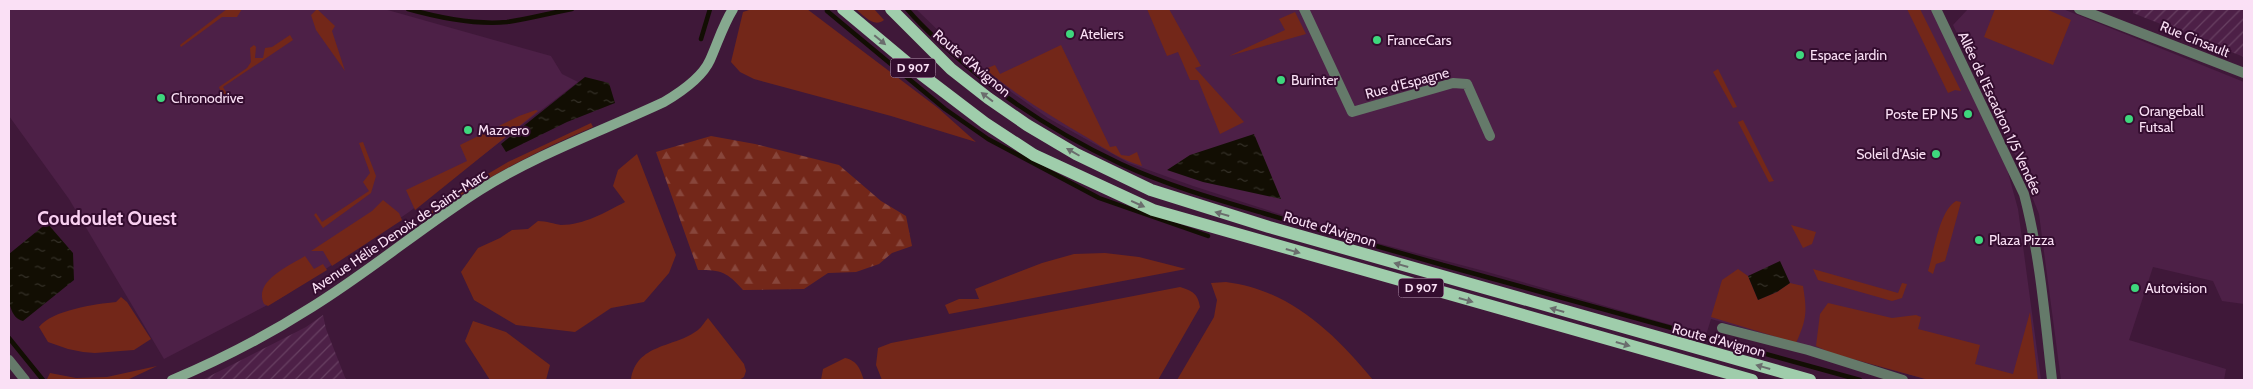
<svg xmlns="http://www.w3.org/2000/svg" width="2253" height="389" viewBox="0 0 2253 389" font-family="Cabin,sans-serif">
<defs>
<pattern id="industrial-furrows" width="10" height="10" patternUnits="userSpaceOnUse" patternTransform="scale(1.25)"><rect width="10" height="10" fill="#4d2047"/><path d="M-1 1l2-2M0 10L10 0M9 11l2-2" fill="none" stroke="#684062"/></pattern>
<pattern id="forest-firs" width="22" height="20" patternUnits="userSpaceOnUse" patternTransform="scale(1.25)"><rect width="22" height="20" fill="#732719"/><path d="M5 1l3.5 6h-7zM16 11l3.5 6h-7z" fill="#88463b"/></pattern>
<pattern id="water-ripples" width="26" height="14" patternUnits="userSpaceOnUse" patternTransform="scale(1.25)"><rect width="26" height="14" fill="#120e03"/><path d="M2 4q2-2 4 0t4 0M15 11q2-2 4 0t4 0" fill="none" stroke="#353128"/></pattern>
</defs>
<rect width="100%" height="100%" fill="#3f1839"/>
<path fill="#4d2047" d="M9,9H384L551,56L562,74L578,82L409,212L317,275L279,299L164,359L69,199L9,116Z
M916,9H1932L2007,169L2018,209L2041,380H1929L1711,319L1706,335L1484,271L1332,231L1193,186L1129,163L1048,118L976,67Z
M1968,9H2063L2244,82V304L2222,301L2213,281L2153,267L2129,340L2226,369L2224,380H2061L2039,214L2017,159L1953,25Z"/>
<path fill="url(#industrial-furrows)" d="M2133,9H2244V57L2133,13Z
M323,315L326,329L346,380H202L306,327Z"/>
<path fill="#732719" d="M227,9H242L237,17H222L181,47L180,45Z
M317,9L335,26L332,31L345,71L316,30L311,15Z
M752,9H807L938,108L976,142L891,116L754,79L740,72L731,62L743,12Z
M856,9H874L884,20C874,28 864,16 856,9Z
M1147,9H1169L1201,66L1195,68L1244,122L1220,134L1198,80H1190L1178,52L1167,56Z
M1907,9H1920L1961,91L1955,90L1948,93Z
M1995,9H2046L2071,20L2053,65L1984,37Z
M1295,12L1306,34L1229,56L1285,30L1279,19Z
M290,35L293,40L223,87L229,97L222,95L219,87L247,68L251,62L250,48L254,45L256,47L255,58H263L265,48L272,47Z
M1061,45L1110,147L1116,146L1121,155L1129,156L1137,152L1142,166C1122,160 1105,149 1088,138C1052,117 1016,95 985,69L995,65L1000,74Z
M1718,69L1737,107L1733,108L1713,72Z
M536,110L538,111L415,210L406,190L467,161L460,145L519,116Z
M1743,120L1772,178L1774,181L1769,182L1738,122Z
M591,123L593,127C536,151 483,179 432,214L430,212L464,188L508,162Z
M363,142L376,176L371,193L323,228L314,215L316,213L322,222L369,191L363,182L370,173L359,143Z
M637,154L676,255L669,273L644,302L611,308L575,332L516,325L474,300L461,272L478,248L500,238L512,230L528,229L538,221C547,221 554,224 561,225C584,225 606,212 625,202L613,186L618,170Z
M383,200L399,213L402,220L332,266L323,251H311L372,211Z
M1956,201L1961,202L1945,261L1936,264L1933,274L1928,271C1934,252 1939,211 1956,201Z
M1791,225L1816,232L1812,244L1803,248Z
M1105,253L1139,257L1186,269L949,314L945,305L959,299H979L975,289L1042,263L1074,254Z
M305,256L314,269L323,264L327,270L268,306L264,304C253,281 289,266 305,256Z
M1738,269L1748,276L1758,300L1777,292L1790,283L1803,286C1807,311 1807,319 1796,343L1711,317L1722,280Z
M1813,269L1898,293L1902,283L1907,284L1902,298L1892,301L1818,280Z
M1226,282C1290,290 1334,333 1373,380H1177L1214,317L1217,300L1211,283Z
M1180,287C1193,291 1198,294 1200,307L1158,380H882L876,365L878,348L891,343Z
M121,297L127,302L151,339L134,350L95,353L83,352L68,349L48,342L39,327C52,310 96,304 116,302Z
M1828,303L1892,318L1916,315L1921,317L1918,329L1980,345L1975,364L2013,374L2030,312L2038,380H1929L1831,353L1816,346L1820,314Z
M708,318L744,364L746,371L744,377L739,380H631C636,343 675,348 698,330C702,327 705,321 708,318Z
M473,321L506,332L550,365L546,380H490L465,341Z
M845,358C858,361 860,369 864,380H821L823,369Z
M157,366L127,380H47V379L50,373L76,378L107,377Z"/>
<path fill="url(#forest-firs)" d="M711,136L755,144L839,165L881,201L906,216L912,246L892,253L879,264L856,272L828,273L804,289L743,290C727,272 722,270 698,270L656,152Z"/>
<path fill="url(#water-ripples)" d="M585,77L609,83L615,103L567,122L506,152L501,144Z
M1254,134L1281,199L1203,182L1167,170L1190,155Z
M47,223L73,253L74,280L23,321C2,316 9,272 9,254Z
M1780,261L1790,283L1777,292L1758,300L1748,276Z"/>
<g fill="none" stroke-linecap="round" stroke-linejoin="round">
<path stroke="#120e03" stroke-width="4.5" d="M408,9C440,18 474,25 507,22C529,19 550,13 572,9
M907,9C925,30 946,48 967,66C1013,105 1066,138 1121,164C1166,185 1215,199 1263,213C1323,231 1383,248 1443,265C1582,304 1721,343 1860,380
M827,11L945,109L988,139L1099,198L1208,236
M701,39L710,9
M9,338L43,380"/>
<path stroke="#657a6a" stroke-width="10" d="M1304,9L1352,112L1453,83L1467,84L1490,136
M1936,9L2024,194C2040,255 2045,318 2052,380
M2079,9L2244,73
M1722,328L1808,350L1903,380
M9,360L25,380"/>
<path stroke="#86a98f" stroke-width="10" d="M172,380C220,360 268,335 312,307C370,271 422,227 480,190C537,154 602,131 664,102C681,92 702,78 710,60C718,42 723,25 733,9"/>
<path stroke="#9fcdab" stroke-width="12" d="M843,9L922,75L985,123L1034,155L1153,210L1752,380
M891,9L951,69L988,98L1027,125L1076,154L1151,190L1269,227L1810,380"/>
</g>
<defs><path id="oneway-solid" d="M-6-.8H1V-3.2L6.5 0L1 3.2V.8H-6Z" transform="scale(1.25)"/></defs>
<g fill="#6a6d6d">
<use href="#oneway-solid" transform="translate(880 40) rotate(40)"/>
<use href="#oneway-solid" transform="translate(987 97) rotate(-143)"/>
<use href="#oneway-solid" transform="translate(1073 152) rotate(-150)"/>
<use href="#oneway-solid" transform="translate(1138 204) rotate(24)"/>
<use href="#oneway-solid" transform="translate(1222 214) rotate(-164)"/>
<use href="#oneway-solid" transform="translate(1293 251) rotate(16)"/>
<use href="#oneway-solid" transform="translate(1401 265) rotate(-164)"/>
<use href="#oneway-solid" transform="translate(1466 300) rotate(16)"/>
<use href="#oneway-solid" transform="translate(1557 310) rotate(-164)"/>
<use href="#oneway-solid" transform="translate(1623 344) rotate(16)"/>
<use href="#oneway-solid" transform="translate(1763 367) rotate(-164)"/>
</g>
<g fill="#3ed77d" stroke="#340d2f" stroke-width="2">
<circle cx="1070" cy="34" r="5"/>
<circle cx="1377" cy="40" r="5"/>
<circle cx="1800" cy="55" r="5"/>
<circle cx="1281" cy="80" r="5"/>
<circle cx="161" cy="98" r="5"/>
<circle cx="1968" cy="114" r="5"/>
<circle cx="2129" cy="119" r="5"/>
<circle cx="468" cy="130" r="5"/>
<circle cx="1936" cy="154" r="5"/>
<circle cx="1979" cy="240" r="5"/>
<circle cx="2135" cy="288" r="5"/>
</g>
<g text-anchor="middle" stroke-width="4" stroke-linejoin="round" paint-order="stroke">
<g fill="#340d2f" stroke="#bfa1ba" stroke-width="1">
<rect x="890.5" y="58.5" width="45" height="19" rx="4"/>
<rect x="1398.5" y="278.5" width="45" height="19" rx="4"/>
</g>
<g font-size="12" font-weight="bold" fill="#fae0f5">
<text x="913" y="72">D 907</text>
<text x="1421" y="292">D 907</text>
</g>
<g font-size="14" fill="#fae0f5" stroke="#340d2f" text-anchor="start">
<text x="1080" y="39">Ateliers</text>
<text x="1387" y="45">FranceCars</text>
<text x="1810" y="60">Espace jardin</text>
<text x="1291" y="85">Burinter</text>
<text x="171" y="103">Chronodrive</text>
<text x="2139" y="116">Orangeball<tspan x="2139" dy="16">Futsal</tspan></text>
<text x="1958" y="119" text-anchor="end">Poste EP N5</text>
<text x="478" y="135">Mazoero</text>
<text x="1926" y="159" text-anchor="end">Soleil d'Asie</text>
<text x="1989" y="245">Plaza Pizza</text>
<text x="2145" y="293">Autovision</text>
</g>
<g font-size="14" fill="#fae0f5" stroke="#340d2f">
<text transform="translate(2195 39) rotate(22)" y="5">Rue Cinsault</text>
<text transform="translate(972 63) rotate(40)" y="5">Route d'Avignon</text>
<text transform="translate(1407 83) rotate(-15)" y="5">Rue d'Espagne</text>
<text transform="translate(2000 113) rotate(65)" y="5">Allée de l'Escadron 1/5 Vendée</text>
<text transform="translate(1330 229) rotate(16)" y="5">Route d'Avignon</text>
<text transform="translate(399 231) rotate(-34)" y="5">Avenue Hélie Denoix de Saint-Marc</text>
<text transform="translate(1719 340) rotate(15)" y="5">Route d'Avignon</text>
</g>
<g font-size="19" font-weight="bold" fill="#f9d0f1" stroke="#340d2f">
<text x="107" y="225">Coudoulet Ouest</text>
</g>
</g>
<rect width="2253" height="389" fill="none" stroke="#fae0f5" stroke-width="20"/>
</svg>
